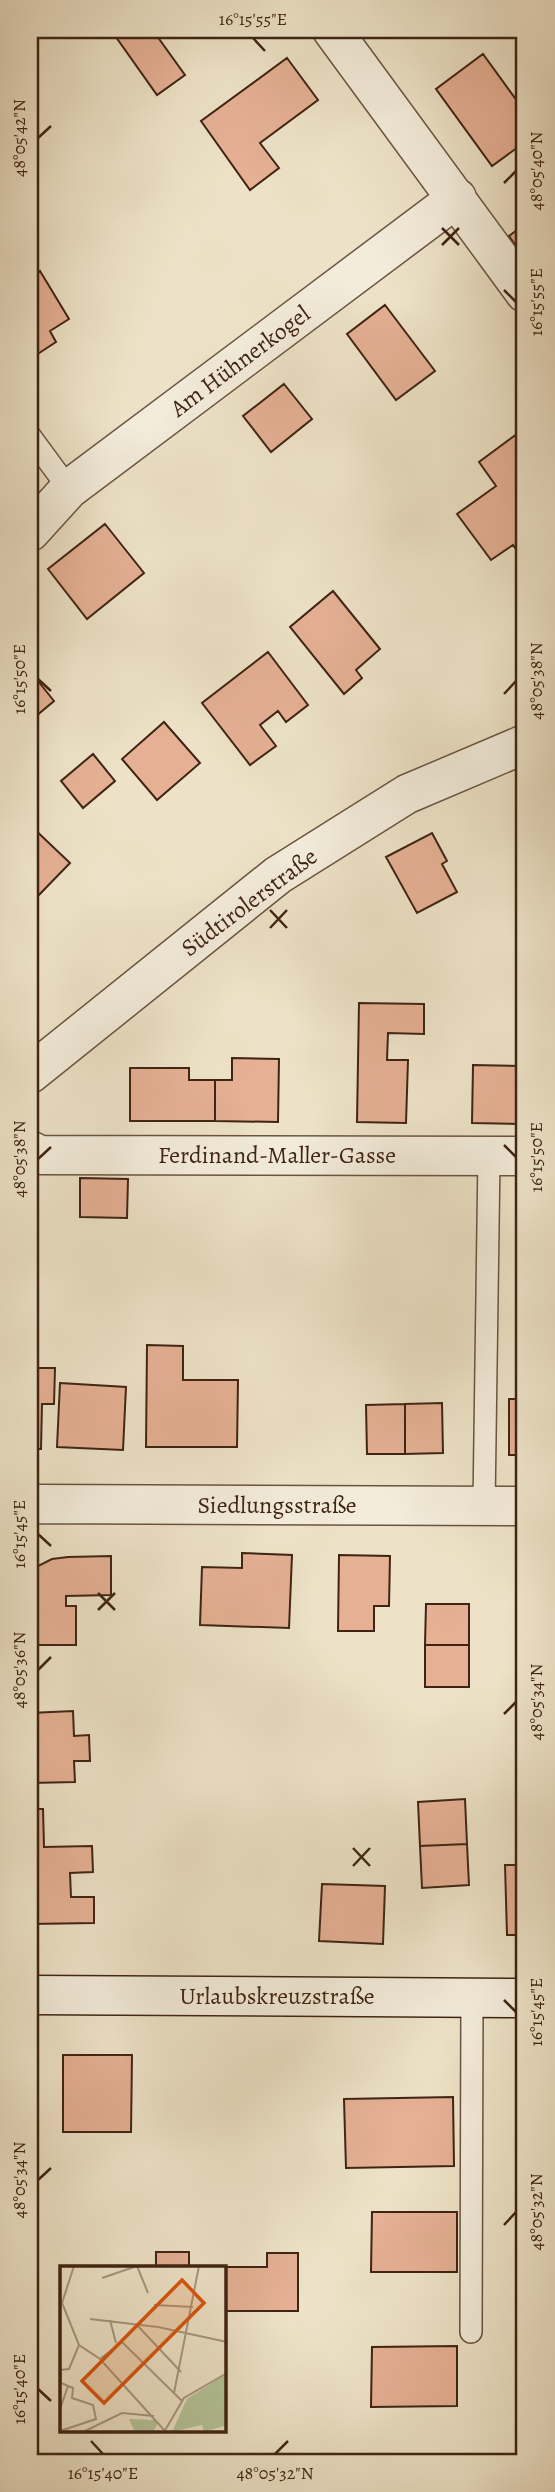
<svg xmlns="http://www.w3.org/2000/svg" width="555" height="2492" viewBox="0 0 555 2492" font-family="Alegreya,serif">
<rect width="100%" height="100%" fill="#ede2c7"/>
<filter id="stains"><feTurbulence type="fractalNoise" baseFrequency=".00286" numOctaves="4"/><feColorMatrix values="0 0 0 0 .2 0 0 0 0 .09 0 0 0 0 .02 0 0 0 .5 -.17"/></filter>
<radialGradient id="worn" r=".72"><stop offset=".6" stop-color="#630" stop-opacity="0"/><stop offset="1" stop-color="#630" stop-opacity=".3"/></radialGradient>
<path fill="#e5b094" stroke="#3f2413" stroke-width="2" d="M111,30H165L157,36L185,75L157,95Z
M483,54L525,112V142L492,166L436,89Z
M287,58L318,100L260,143L279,168L250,190L201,121Z
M525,224V250L521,253L509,236Z
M40,271L69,319L50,331L56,342L30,359V278Z
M385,305L435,371L396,400L347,334Z
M284,384L312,419L271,452L243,416Z
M525,428V551L520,555L513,545L491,560L457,514L496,486L479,462Z
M105,524L144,573L87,619L48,569Z
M333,591L380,649L356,670L362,678L344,694L290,627Z
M268,652L308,705L286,722L278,711L260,725L276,746L250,765L202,703Z
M30,671L54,701L30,721Z
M164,722L200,763L157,800L122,759Z
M93,754L115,781L83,808L61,781Z
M30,825L70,863L34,900L30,896Z
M432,833L447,861L442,864L457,892L417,913L386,857Z
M359,1003L424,1004V1034L388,1033L387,1060H408L406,1123L357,1122Z
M232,1058L279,1059L278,1122L215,1121V1080H232Z
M473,1065L524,1066L523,1124L472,1123Z
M130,1068H189V1080H215V1121H130Z
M80,1178L128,1179L127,1218L80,1217Z
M147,1345L183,1346V1380H238L237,1447H146Z
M30,1368H55L54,1404H42L41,1449H30Z
M60,1383L126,1387L123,1450L57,1447Z
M509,1399H525V1455H509Z
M442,1403L443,1453L405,1454V1404Z
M405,1404V1454H367L366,1405Z
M242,1553L292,1555L289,1628L200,1625L202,1567L242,1568Z
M521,1554H525V1619H520Z
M339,1555L390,1556L389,1606H374V1631H338Z
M111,1556V1595L66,1596V1606H76V1645H30V1575L36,1567L52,1559L68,1557Z
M426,1604H469V1645H425Z
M425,1645H469V1687H425Z
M73,1711L74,1736L89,1735L90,1761H74L75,1782L30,1783V1713Z
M465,1799L467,1844L420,1846L418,1802Z
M30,1809H43L44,1847L92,1846L93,1872L70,1873L71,1897H94V1923L30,1924Z
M467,1844L469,1885L422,1888L420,1846Z
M505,1865H525V1935H507Z
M322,1884L385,1886L383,1944L319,1941Z
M63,2055H132L131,2132H63Z
M453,2097L454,2166L346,2168L344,2099Z
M372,2212H457V2272H371Z
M156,2252H189V2268H156Z
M267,2253H298V2311H224V2268L212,2267H267Z
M457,2346V2406L371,2407L372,2347Z"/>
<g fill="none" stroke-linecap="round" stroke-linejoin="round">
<defs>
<path id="lane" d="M30,436L69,489
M484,1506L489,1156
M471,2332L472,1998"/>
<path id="street" d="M332,30L525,293
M30,532L69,489L457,198
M30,1074L278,875L407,794L525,744
M30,1150L40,1155L525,1156
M30,1506L38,1504L525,1506"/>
<path id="secondary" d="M30,1995L525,1998"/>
</defs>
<use href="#lane" stroke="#6a5440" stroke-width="24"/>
<use href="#street" stroke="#6a5440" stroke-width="41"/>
<use href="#secondary" stroke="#3f2413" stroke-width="41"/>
<use href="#lane" stroke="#f3ecdb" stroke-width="21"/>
<use href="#street" stroke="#f3ecdb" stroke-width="38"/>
<use href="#secondary" stroke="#f3ecdb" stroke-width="38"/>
</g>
<path fill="none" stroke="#3f2413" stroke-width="2.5" d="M253,38L265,51M38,138L51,126M504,183L516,171M442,228L459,245M442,245L459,228M504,290L516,302M38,679L51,691M504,694L516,681M270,910L287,928M270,928L287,910M504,1145L516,1157M38,1159L51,1147M38,1534L51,1546M98,1593L115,1610M98,1610L115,1593M38,1670L51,1657M504,1714L516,1702M353,1848L370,1866M353,1866L370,1848M504,2000L516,2012M38,2180L51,2168M504,2225L516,2212M38,2389L51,2401M91,2441L103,2454M275,2454L288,2441"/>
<g text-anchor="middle" stroke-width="7" stroke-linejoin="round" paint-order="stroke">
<g font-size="24" fill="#3f2413" stroke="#f3ecdb">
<text transform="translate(240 361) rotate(-37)" y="8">Am Hühnerkogel</text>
<text transform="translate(249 902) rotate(-37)" y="8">Südtirolerstraße</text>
<text x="277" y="1163">Ferdinand-Maller-Gasse</text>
<text x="277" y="1513">Siedlungsstraße</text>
<text x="277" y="2004">Urlaubskreuzstraße</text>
</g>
</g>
<g transform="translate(60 2266)">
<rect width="166" height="166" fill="#ede2c7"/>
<path d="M166,108V163L164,160L144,166L142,159L112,166L127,133ZM69,153L94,154L98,157L93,166H75Z" fill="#b4c499"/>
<path fill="none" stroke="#a7967f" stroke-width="2" d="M14,0L2,37L19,79L40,93L105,165M77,0L88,27M42,12L77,0M94,39L133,41M30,53L98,61L167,76M50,54L56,77M77,59L121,106M40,93L62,76L122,135M114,127L139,0M0,143L8,120M0,165L36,153L33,139L12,132L13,122L1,117V104L9,103L19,79M23,166L62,147L94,150M104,166L124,132L167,107"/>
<path fill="#d7540d" fill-opacity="0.15" stroke="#d7540d" stroke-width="3.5" d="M122,14L144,37L44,137L22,115Z"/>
<rect width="166" height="166" fill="none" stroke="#3f2413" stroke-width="3.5"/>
</g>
<rect width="555" height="2492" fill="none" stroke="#ede2c7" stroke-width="77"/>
<rect x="38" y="38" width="478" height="2416" fill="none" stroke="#3f2413" stroke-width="2.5"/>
<g font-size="18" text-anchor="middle" fill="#3f2413">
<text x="253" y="25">16°15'55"E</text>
<text transform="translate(19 138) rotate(-90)" y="6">48°05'42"N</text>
<text transform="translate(536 171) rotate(-90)" y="6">48°05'40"N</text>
<text transform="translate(536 302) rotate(-90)" y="6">16°15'55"E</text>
<text transform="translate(19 679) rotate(-90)" y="6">16°15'50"E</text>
<text transform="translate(536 681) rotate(-90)" y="6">48°05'38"N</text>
<text transform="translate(536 1157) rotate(-90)" y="6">16°15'50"E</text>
<text transform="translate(19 1159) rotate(-90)" y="6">48°05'38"N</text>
<text transform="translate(19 1534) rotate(-90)" y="6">16°15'45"E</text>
<text transform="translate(19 1670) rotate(-90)" y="6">48°05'36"N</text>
<text transform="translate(536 1702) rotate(-90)" y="6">48°05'34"N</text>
<text transform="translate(536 2012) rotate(-90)" y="6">16°15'45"E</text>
<text transform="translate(19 2180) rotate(-90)" y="6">48°05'34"N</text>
<text transform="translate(536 2212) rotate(-90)" y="6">48°05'32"N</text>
<text transform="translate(19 2389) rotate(-90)" y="6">16°15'40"E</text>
<text x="103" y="2479">16°15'40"E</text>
<text x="275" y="2479">48°05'32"N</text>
</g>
<rect width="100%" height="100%" filter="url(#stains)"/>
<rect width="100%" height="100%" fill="url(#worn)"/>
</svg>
